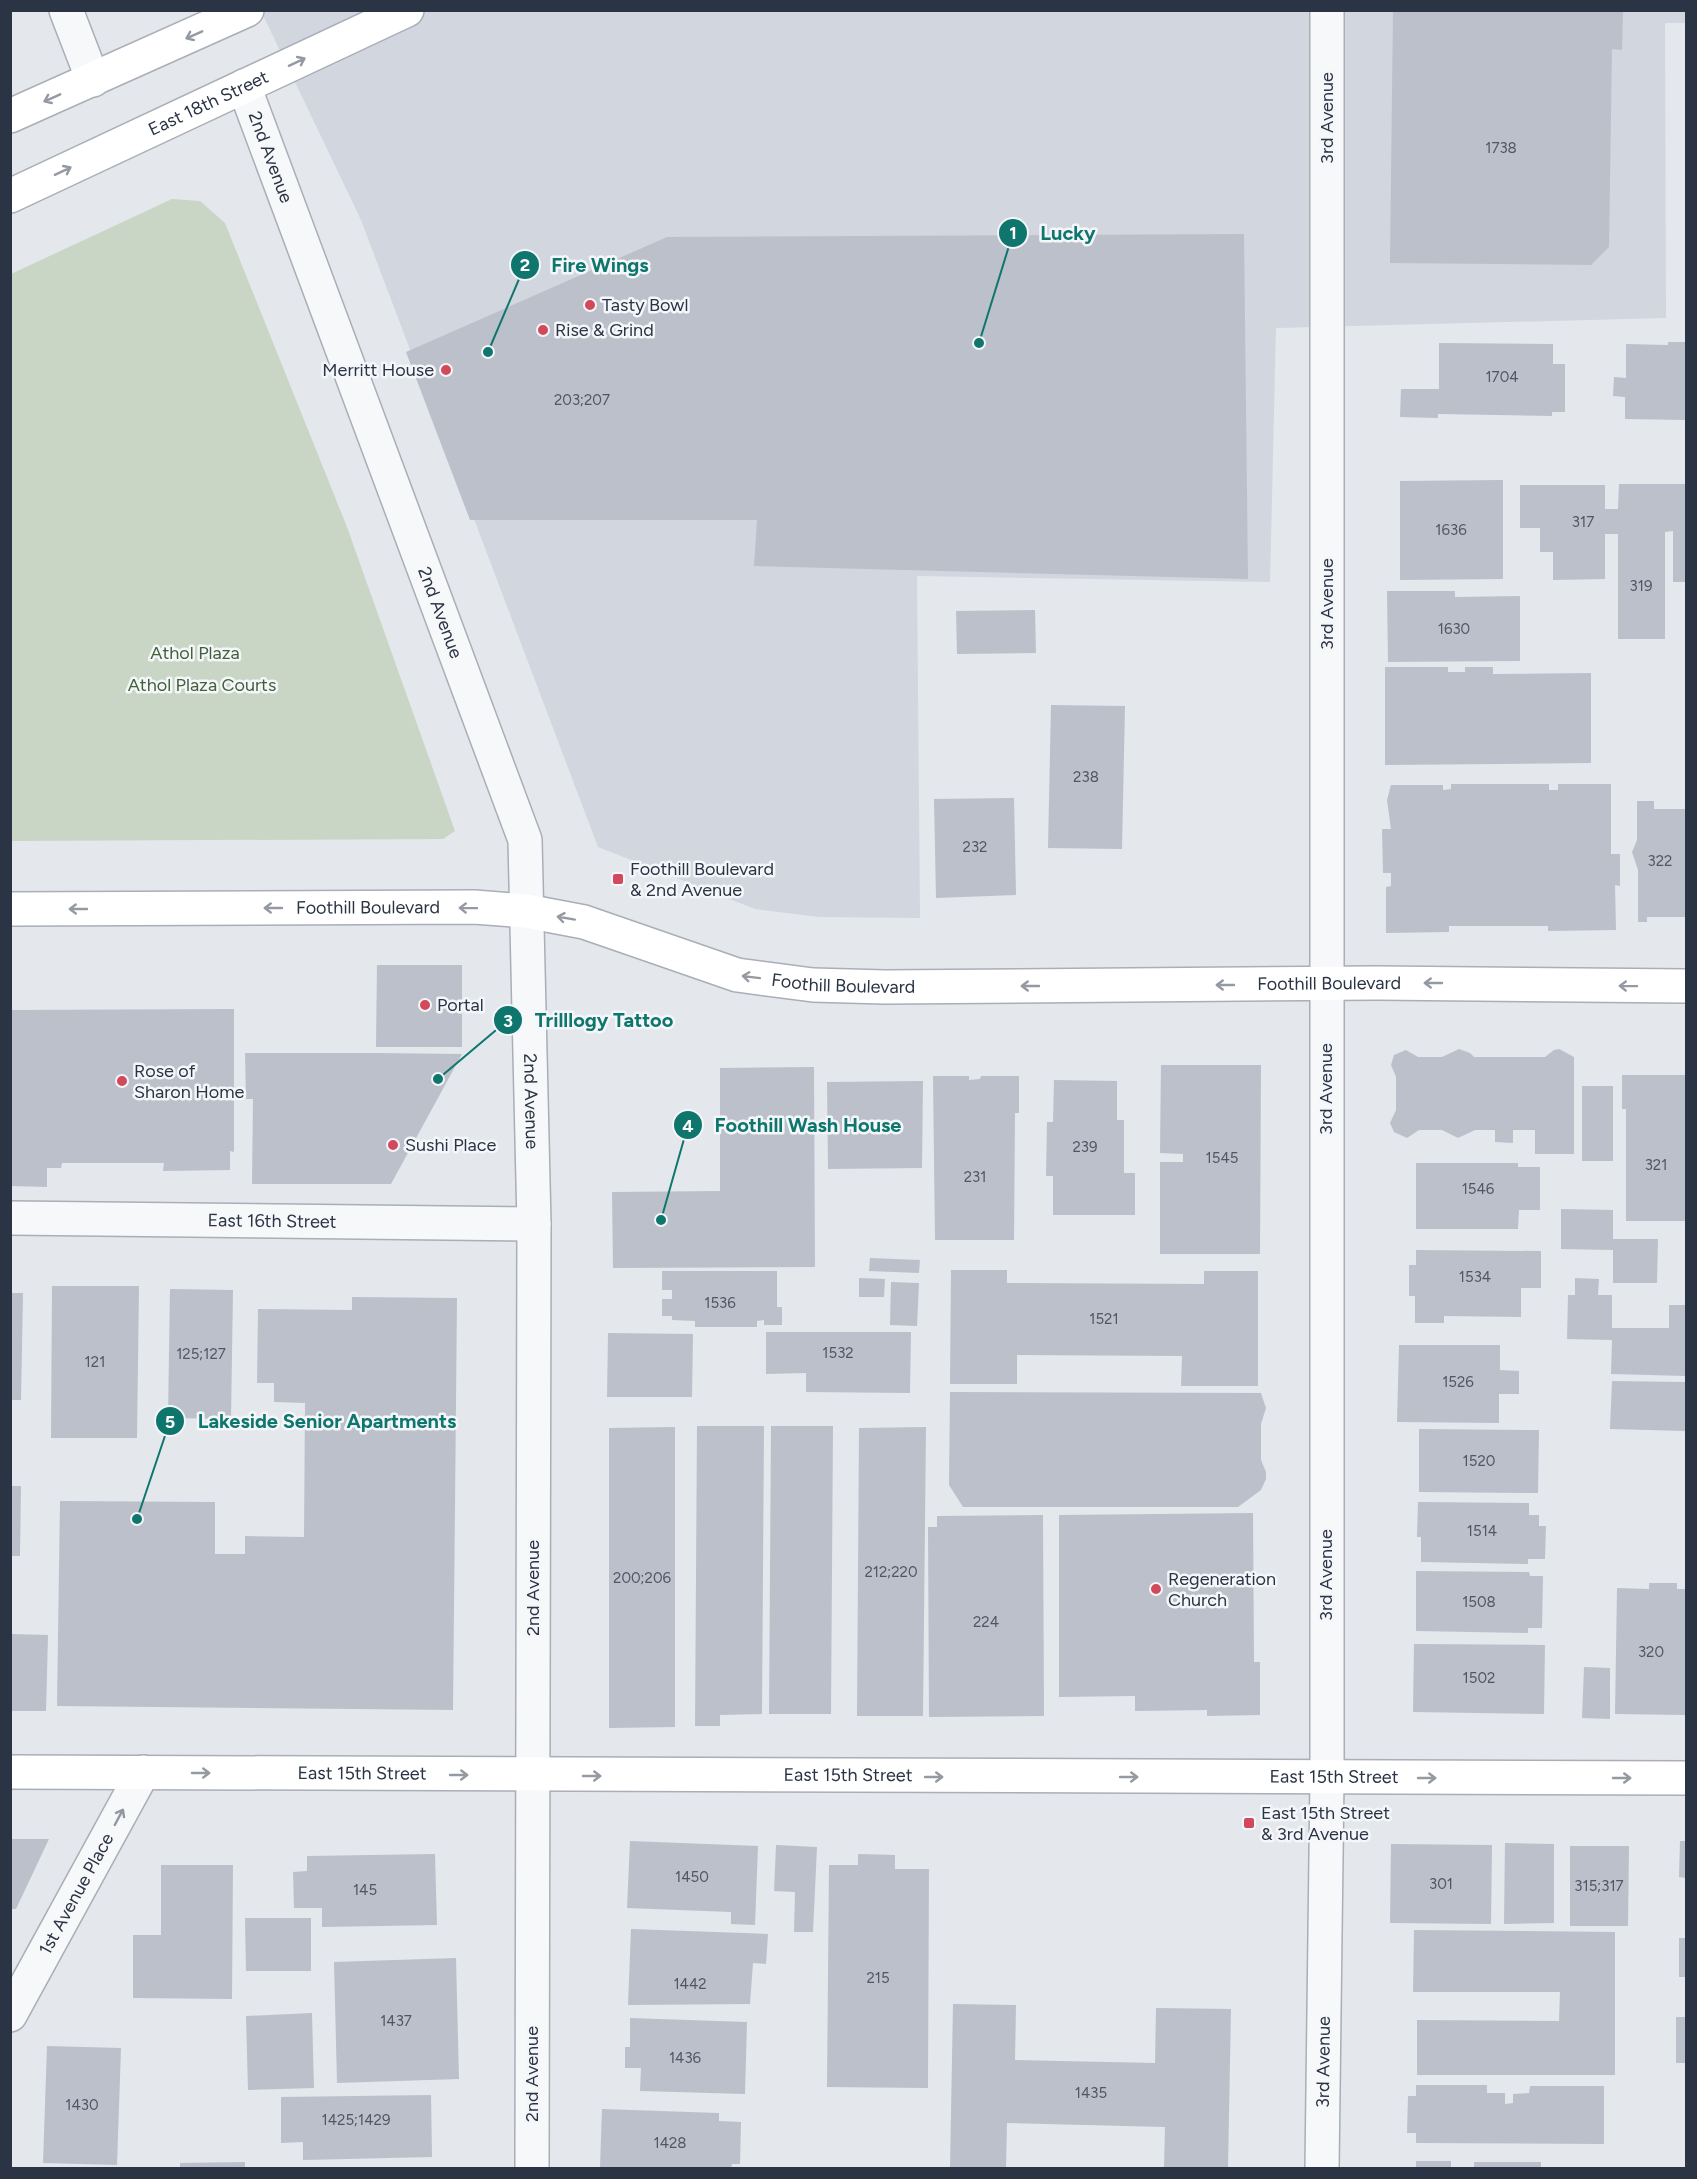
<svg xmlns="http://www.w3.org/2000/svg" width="1697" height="2179" viewBox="0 0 1697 2179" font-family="Figtree,sans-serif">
<rect width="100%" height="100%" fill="#e4e7ec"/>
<path fill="#d2d6de" d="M261,11H1686V23H1665L1666,318L1276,328L1270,582L917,576L920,918L819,917L755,909L598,847L361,220Z"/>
<path fill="#c9d6c5" d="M172,199L200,201L225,223L347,527L455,831L443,839L11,841V274Z"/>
<path fill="#bbc0ca" d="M1393,10H1623L1622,50L1612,49L1609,247L1591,265L1390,263Z
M1244,234L1248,579L754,566L757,520H470L406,352L667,237Z
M1668,342H1686V420L1625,419V397L1613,396L1614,377L1626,378V344L1668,345Z
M1439,343L1553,344V364H1565V412H1552V416L1438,414V418L1400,417L1401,389H1439Z
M1503,480V579L1400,580V481Z
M1619,484H1686V582H1673V531L1665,532V639H1618V534H1605V579L1553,580V552H1540V528H1520V485H1605V509H1618Z
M1387,591H1455V597L1520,596V661L1388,662Z
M1035,610L1036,653L957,654L956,611Z
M1385,667H1448V672H1465V667H1493V674L1591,673V763L1385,765Z
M1051,705L1125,706L1122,849L1048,848Z
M1451,784H1549V790H1558V784H1611V854H1620V886L1615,885L1616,930L1548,931V926H1449V932L1386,933V887L1391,886V873H1383L1382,829H1391L1387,800L1391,785H1443V790L1451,789Z
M1014,798L1016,895L936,898L934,799Z
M1637,801H1654V809H1686V917H1647V922H1638V870L1632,852L1637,840Z
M377,965H462V1047H376Z
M234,1009V1152L230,1151V1170L163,1171L164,1163H62L61,1168H47V1187L10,1186V1010Z
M1459,1049L1470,1053L1474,1057H1545L1554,1050L1559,1049L1574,1057V1154H1535V1130H1513V1143L1495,1142V1130H1475L1458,1138L1442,1130H1419L1407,1138L1394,1132L1390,1123L1396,1110V1077L1391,1065L1394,1055L1406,1050L1418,1057H1442Z
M245,1053H376L462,1054L391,1184H252L253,1099H246Z
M1161,1065H1261L1260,1254H1160V1162H1183V1154L1160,1153Z
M814,1067L815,1267L613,1268L612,1192L720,1191V1068Z
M1622,1075H1686V1221H1626V1109H1622Z
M933,1076H969V1080L980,1079L981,1076H1019V1113H1015L1014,1240H935Z
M1054,1080L1117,1081V1120H1124V1173H1135V1215H1053V1176H1046L1047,1122H1053Z
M923,1081L922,1168L828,1169L827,1082Z
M1582,1086H1613V1161H1582Z
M1416,1163H1518V1167H1540V1210H1519L1518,1229H1416Z
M1561,1209L1613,1210V1239H1658L1657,1283H1613V1250L1561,1249Z
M1416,1250L1541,1251V1288H1521V1317L1444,1316V1323H1415V1296H1409V1265H1416Z
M870,1258L920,1260L919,1273L869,1271Z
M951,1270H1007V1283L1204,1284V1271H1258V1386H1181L1182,1356L1017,1355V1384H950Z
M662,1271H777V1307H782V1325H764V1320L757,1321V1327H695V1321L672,1320V1316H662V1299H672V1290H662Z
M859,1278L885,1279L884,1297H859Z
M1575,1278L1599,1279L1598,1295H1612V1328H1669V1305H1686V1376L1611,1374L1612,1340L1567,1339L1568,1295H1575Z
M891,1282L919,1283L917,1326L890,1325Z
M52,1286H139L137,1438H51Z
M170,1289L233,1290L231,1419L168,1418Z
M10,1293H23L21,1400H10Z
M352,1297L457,1298L453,1710L57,1706L60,1501L215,1502V1554H245V1536L304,1537L305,1403L274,1402V1383H257L258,1309L352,1310Z
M766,1332H911L910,1393L806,1392V1373L766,1374Z
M608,1333L693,1334L692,1397H607Z
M1399,1345H1500V1370L1519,1371V1394H1499V1423L1397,1422Z
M1612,1381L1686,1382V1431L1610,1429Z
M950,1392L1261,1393L1266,1408L1261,1424V1460L1266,1472V1479L1261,1490L1238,1507H963L949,1485Z
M697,1426H764L762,1714L720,1715V1726H695Z
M771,1426H833L831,1714H769Z
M675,1427V1727L609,1728V1428Z
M926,1427L923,1716H857L859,1428Z
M1419,1429L1539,1430L1538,1493L1419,1492Z
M10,1486H21L20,1556H10Z
M1418,1502L1529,1503V1515H1539V1526H1546L1545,1559H1528V1564L1421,1562V1537H1417Z
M1253,1513L1254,1662H1260V1715L1207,1716V1710L1135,1711V1696L1059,1697V1515Z
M1043,1515L1044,1716L929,1717L928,1527H937V1516Z
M1416,1571L1529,1572L1530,1576H1543L1542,1628H1528V1633L1416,1631Z
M1649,1583H1677V1589H1686V1715L1615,1714L1617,1588L1649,1589Z
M10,1634L48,1635L46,1711H10Z
M1414,1644L1545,1645L1544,1714L1413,1712Z
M1584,1667L1610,1668V1719L1582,1718Z
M10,1839H49L16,1909H10Z
M630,1841L758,1846L755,1925L731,1924V1912L627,1908Z
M1680,1841H1686V1878L1679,1877Z
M1505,1843L1554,1844V1923L1504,1924Z
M1391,1844L1492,1845L1491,1924L1390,1923Z
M776,1845L817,1847L813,1932H794L795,1892L774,1891Z
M1570,1846H1629L1628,1926H1570Z
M435,1854L437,1925L322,1927V1908H294L293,1872L307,1871V1856Z
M858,1854L895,1855V1869H929L928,2088L827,2087L829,1865H858Z
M161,1865H233L232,1999L133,1998V1935H161Z
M245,1918H311V1971H246Z
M631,1929L768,1934L766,1964L753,1963L750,2004L628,2005Z
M1414,1930L1615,1932V2075H1417V2020L1559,2021L1560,1992H1413Z
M1679,1938H1686V1977H1679Z
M456,1958L459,2079L337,2083L334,1962Z
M953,2004L1016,2005L1015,2060L1155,2063L1156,2008L1231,2009L1228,2168H1164L1165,2127L1007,2123L1006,2168H950Z
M312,2013L314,2088L248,2090L246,2016Z
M1676,2017H1686V2063H1676Z
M630,2018L747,2022L745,2094L640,2091L641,2068H625V2047H630Z
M47,2046L121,2048L117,2165L43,2163Z
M1416,2085H1487V2093H1505V2104L1513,2103V2094L1529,2093L1530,2086H1604V2144L1416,2143V2133H1407L1408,2096H1416Z
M431,2095L432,2157L303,2160V2142L281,2143V2097Z
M602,2109L719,2113V2121L741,2122L740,2164H732L731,2168H600Z
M1416,2161H1451V2168H1416Z
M245,2162V2168H180V2163Z
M1474,2162H1541V2168H1474Z"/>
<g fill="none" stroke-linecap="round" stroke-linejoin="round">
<defs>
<g id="street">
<path d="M66,10L93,80"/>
<path id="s1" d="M244,86L525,840L534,1224L532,2168"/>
<path id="s2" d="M10,1218L534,1224"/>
<path id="s3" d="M10,2015L143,1772"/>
<path id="s4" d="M1322,2168L1327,1778V10"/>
</g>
<g id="secondary">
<path d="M10,116L247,10"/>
<path id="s5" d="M10,196L407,10"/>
<path id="s6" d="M10,909L474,907L526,911L584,922L737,975L813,985L885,987L1377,983L1686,986"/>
<path id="s7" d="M10,1772L1686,1778"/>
</g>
</defs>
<use href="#street" stroke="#a9aeb7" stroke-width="36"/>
<use href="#secondary" stroke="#a9aeb7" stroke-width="36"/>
<use href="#street" stroke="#f7f8fa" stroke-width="33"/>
<use href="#secondary" stroke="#fff" stroke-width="33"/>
</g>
<defs><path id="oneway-shaft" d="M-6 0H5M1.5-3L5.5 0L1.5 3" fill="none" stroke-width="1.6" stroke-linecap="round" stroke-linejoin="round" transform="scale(1.5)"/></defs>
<g stroke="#959aa2">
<use href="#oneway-shaft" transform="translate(194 35) rotate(156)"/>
<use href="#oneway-shaft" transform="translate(297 62) rotate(-25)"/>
<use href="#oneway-shaft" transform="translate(52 98) rotate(156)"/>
<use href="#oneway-shaft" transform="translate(63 171) rotate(-25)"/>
<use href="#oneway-shaft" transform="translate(273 908) rotate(180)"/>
<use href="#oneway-shaft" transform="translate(468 908) rotate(-179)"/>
<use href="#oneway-shaft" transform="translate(78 909) rotate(180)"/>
<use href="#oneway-shaft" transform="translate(566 918) rotate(-170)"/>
<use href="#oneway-shaft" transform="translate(751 977) rotate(-173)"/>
<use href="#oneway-shaft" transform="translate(1433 983) rotate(-180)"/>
<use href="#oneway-shaft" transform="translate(1225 985) rotate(180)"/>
<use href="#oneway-shaft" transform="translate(1030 986) rotate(180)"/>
<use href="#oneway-shaft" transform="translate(1628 986) rotate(-179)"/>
<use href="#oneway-shaft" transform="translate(201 1773)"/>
<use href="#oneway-shaft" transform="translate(459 1775)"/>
<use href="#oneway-shaft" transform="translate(592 1776)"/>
<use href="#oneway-shaft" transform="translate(934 1777)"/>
<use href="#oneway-shaft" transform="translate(1129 1777)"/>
<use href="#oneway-shaft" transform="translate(1427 1778)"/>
<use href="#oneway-shaft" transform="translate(1622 1778)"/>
</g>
<use stroke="#9196a0" href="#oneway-shaft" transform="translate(119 1817) rotate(-62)"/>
<g fill="#d1495b" stroke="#f4f6f9" stroke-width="2">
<circle cx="590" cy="305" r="6"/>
<circle cx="543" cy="330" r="6"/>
<circle cx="446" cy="370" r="6"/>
<rect x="612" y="873" width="12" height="12" rx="3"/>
<circle cx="425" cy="1005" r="6"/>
<circle cx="122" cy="1081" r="6"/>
<circle cx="393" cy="1145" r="6"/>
<circle cx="1156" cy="1589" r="6"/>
<rect x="1243" y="1817" width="12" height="12" rx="3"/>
</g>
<g text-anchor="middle" stroke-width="5" stroke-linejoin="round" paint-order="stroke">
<g font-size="15" fill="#4f5766">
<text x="1501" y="153">1738</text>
<text x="1502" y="382">1704</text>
<text x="582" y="405">203;207</text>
<text x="1583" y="527">317</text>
<text x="1451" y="535">1636</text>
<text x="1641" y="591">319</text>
<text x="1454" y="634">1630</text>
<text x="1086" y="782">238</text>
<text x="975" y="852">232</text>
<text x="1660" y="866">322</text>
<text x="1085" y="1152">239</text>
<text x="1222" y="1163">1545</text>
<text x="1656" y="1170">321</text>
<text x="975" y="1182">231</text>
<text x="1478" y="1194">1546</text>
<text x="1475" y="1282">1534</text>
<text x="720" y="1308">1536</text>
<text x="1104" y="1324">1521</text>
<text x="838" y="1358">1532</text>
<text x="201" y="1359">125;127</text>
<text x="95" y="1367">121</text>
<text x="1458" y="1387">1526</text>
<text x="1479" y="1466">1520</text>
<text x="1482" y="1536">1514</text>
<text x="891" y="1577">212;220</text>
<text x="642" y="1583">200;206</text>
<text x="1479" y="1607">1508</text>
<text x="986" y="1627">224</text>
<text x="1651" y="1657">320</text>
<text x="1479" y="1683">1502</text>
<text x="692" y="1882">1450</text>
<text x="1441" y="1889">301</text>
<text x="1599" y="1891">315;317</text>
<text x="365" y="1895">145</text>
<text x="878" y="1983">215</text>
<text x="690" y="1989">1442</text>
<text x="396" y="2026">1437</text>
<text x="685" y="2063">1436</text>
<text x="1091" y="2098">1435</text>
<text x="82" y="2110">1430</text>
<text x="356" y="2125">1425;1429</text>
<text x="670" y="2148">1428</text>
</g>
<g font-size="18" fill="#2b3445" stroke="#f4f6f9">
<text dy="6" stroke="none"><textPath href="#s5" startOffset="219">East 18th Street</textPath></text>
<text transform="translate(1327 118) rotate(-90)" y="6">3rd Avenue</text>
<text dy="6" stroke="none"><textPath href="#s1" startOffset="76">2nd Avenue</textPath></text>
<text transform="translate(1327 604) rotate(-90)" y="6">3rd Avenue</text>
<text dy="6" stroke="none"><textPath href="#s1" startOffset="562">2nd Avenue</textPath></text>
<text dy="6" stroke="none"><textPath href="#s6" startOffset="358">Foothill Boulevard</textPath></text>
<text dy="6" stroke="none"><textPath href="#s6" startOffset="844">Foothill Boulevard</textPath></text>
<text dy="6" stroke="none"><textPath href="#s6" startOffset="1330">Foothill Boulevard</textPath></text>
<text transform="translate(1326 1089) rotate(-90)" y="6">3rd Avenue</text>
<text dy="6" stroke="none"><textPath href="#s1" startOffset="1066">2nd Avenue</textPath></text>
<text dy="6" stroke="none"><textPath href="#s2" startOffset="262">East 16th Street</textPath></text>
<text transform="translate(1326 1575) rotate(-90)" y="6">3rd Avenue</text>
<text transform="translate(533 1588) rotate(-90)" y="6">2nd Avenue</text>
<text dy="6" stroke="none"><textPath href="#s7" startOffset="352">East 15th Street</textPath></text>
<text dy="6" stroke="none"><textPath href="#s7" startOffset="838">East 15th Street</textPath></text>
<text dy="6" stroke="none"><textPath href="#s7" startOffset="1324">East 15th Street</textPath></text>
<text dy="6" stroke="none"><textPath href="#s3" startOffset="138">1st Avenue Place</textPath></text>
<text dy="6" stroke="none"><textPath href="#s4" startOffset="106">3rd Avenue</textPath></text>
<text transform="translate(532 2074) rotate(-90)" y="6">2nd Avenue</text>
</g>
<g font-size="18" fill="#2b3445" stroke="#f4f6f9" text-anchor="start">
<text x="602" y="311">Tasty Bowl</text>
<text x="555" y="336">Rise &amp; Grind</text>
<text x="434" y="376" text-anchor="end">Merritt House</text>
<text x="630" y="875">Foothill Boulevard<tspan x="630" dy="21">&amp; 2nd Avenue</tspan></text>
<text x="437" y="1011">Portal</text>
<text x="134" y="1077">Rose of<tspan x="134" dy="21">Sharon Home</tspan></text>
<text x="405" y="1151">Sushi Place</text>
<text x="1168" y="1585">Regeneration<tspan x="1168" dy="21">Church</tspan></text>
<text x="1261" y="1819">East 15th Street<tspan x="1261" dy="21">&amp; 3rd Avenue</tspan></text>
</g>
<g font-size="18" fill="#3f6138" stroke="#f4f6f9">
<text x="195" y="659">Athol Plaza</text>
<text x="202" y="691">Athol Plaza Courts</text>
</g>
</g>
<path fill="none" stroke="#0f766e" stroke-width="2" d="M979 343L1013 233M488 352L525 265M438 1079L508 1020M661 1220L688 1125M137 1519L170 1421"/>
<g fill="#0f766e" stroke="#f4f6f9" stroke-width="2">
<circle cx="979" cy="343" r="6"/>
<circle cx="488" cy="352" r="6"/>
<circle cx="438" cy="1079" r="6"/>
<circle cx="661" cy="1220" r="6"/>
<circle cx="137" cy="1519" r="6"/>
<circle cx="1013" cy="233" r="15"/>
<circle cx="525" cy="265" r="15"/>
<circle cx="508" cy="1020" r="15"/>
<circle cx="688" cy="1125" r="15"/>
<circle cx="170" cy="1421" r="15"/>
</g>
<g font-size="18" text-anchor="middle" font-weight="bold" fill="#fff">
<text x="1013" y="239">1</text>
<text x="525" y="271">2</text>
<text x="508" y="1027">3</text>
<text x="688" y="1132">4</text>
<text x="170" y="1428">5</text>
</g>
<g font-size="20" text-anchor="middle" font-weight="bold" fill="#0f766e" stroke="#f4f6f9" stroke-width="5" stroke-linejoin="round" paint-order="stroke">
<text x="1068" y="240">Lucky</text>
<text x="600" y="272">Fire Wings</text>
<text x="604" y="1027">Trilllogy Tattoo</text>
<text x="808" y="1132">Foothill Wash House</text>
<text x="327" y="1428">Lakeside Senior Apartments</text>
</g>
<rect width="1697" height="2179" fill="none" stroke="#2b3445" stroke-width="24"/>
</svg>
